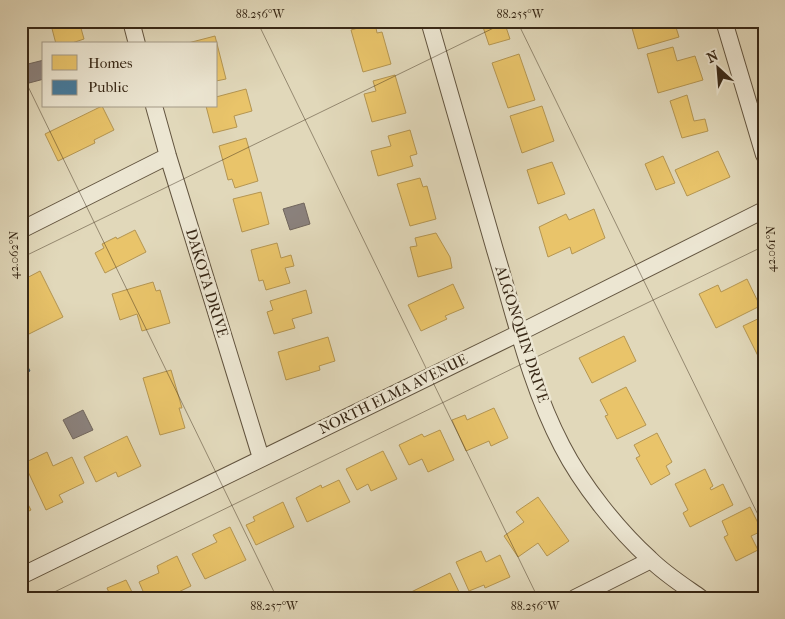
<svg xmlns="http://www.w3.org/2000/svg" width="785" height="619" viewBox="0 0 785 619" font-family="'IM FELL French Canon',serif">
<rect width="100%" height="100%" fill="#e1d8ba"/>
<filter id="stains"><feTurbulence type="fractalNoise" baseFrequency=".004" numOctaves="4"/><feColorMatrix values="0 0 0 0 .2 0 0 0 0 .09 0 0 0 0 .02 0 0 0 .5 -.17"/></filter>
<radialGradient id="worn" r=".72"><stop offset=".6" stop-color="#630" stop-opacity="0"/><stop offset="1" stop-color="#630" stop-opacity=".3"/></radialGradient>
<path fill="#e9c46a" stroke="#b49551" d="M50,21H79L84,39L69,44H56Z
M181,21H203L183,27Z
M481,21H517L505,24L510,39L489,45Z
M630,21H674L679,37L638,49Z
M375,23L377,33L382,32L391,64L363,72L351,30Z
M215,36L226,79L216,81V44L188,43Z
M673,47L677,61L695,56L703,80L658,93L647,54Z
M519,54L535,100L508,108L492,63Z
M395,75L406,113L372,122L364,94L376,91L373,81Z
M246,89L252,111L234,116L237,127L213,133L206,106H216V97Z
M687,95L694,121L705,119L708,131L682,138L670,101Z
M102,106L114,130L94,140L95,143L58,161L45,134Z
M542,106L554,141L522,153L510,116Z
M410,130L417,154L410,156L413,166L378,176L371,151L391,146L388,136Z
M246,138L258,181L235,188L232,179L228,180L219,146Z
M718,151L730,177L687,196L675,170Z
M663,156L675,183L656,190L645,164Z
M552,162L565,194L538,204L527,170Z
M420,178L423,187L427,186L436,219L410,226L397,184Z
M261,192L269,224L242,232L233,199Z
M594,209L605,238L572,254L570,247L548,257L539,227L566,214L569,220Z
M135,230L146,252L105,273L95,253L104,248L102,244L116,237L117,239Z
M436,233L450,257L452,268L418,277L410,247L417,246L415,238Z
M277,243L281,258L291,255L294,266L285,268L290,283L266,290L263,280L259,281L251,250Z
M40,271L63,317L29,334L21,319V290L25,288L21,281Z
M747,279L760,306L716,328L699,294L718,285L721,292Z
M153,282L156,291L160,290L170,323L142,331L137,314L120,320L112,294Z
M453,284L464,308L445,316L447,319L421,331L408,305Z
M306,290L312,313L292,319L295,328L274,334L267,312L273,310L270,301Z
M764,316V363L762,364L743,326Z
M624,336L636,361L592,383L579,358Z
M328,337L335,361L319,366L320,370L286,380L278,352Z
M171,370L182,408H179L185,428L160,435L143,378Z
M626,387L646,425L617,439L605,416L608,415L600,400Z
M494,408L508,438L491,446L489,441L466,451L452,420L465,415L467,420Z
M440,430L454,460L428,472L422,459L409,465L399,445L422,434L424,437Z
M657,433L672,462L666,466L670,474L651,485L636,458L640,456L634,445Z
M127,436L141,466L118,477L116,472L96,482L84,457Z
M383,451L397,479L371,491L368,484L357,490L346,469Z
M47,452L53,466L72,457L84,483L59,495L63,502L46,510L24,463Z
M705,469L713,486L710,488L711,490L723,484L733,505L690,527L683,513L688,510L675,484Z
M339,480L350,502L307,522L296,498L321,485L322,488Z
M21,491L31,510L21,515Z
M538,497L569,541L547,556L538,543L518,557L504,536L524,522L516,512Z
M283,502L294,527L256,545L246,525L255,521L253,517Z
M750,507L762,531L751,536L758,550L736,561L724,537L728,535L722,521Z
M230,527L246,560L205,579L192,554L217,542L213,535Z
M481,551L486,562L500,555L510,577L485,588L484,585L469,591L456,562Z
M177,556L191,586L166,598H146L139,582L159,573L157,566Z
M450,573L460,594L453,598H407L405,595Z
M126,580L135,598H105L110,595L107,588Z"/>
<path fill="#457b9d" stroke="#416274" d="M21,353L30,371L21,375Z"/>
<path fill="#8a817c" stroke="#71665d" d="M44,60V79L29,83L24,65Z
M304,203L310,224L290,230L283,209Z
M83,410L93,430L73,439L63,420Z"/>
<g fill="none" stroke-linecap="round" stroke-linejoin="round">
<defs>
<path id="street" d="M131,21L137,44
M429,21C451,97 473,174 495,250C515,316 530,385 562,446C582,485 618,530 650,559C665,574 684,586 701,598
M724,21L764,155
M154,106L168,156L261,458
M21,230L168,156
M21,576L519,333L764,210
M575,598L651,560"/>
</defs>
<use href="#street" stroke="#62543f" stroke-width="18"/>
<use href="#street" stroke="#ece6d2" stroke-width="16"/>
</g>
<path fill="none" stroke="#382816" stroke-width="1" stroke-opacity="0.45" d="M257,21L538,598M517,21L764,527M21,72L277,598M21,258L508,21M42,598L764,246M758,598L764,595"/>
<g text-anchor="middle" stroke-width="5" stroke-linejoin="round" paint-order="stroke">
<g font-size="15" fill="#382816" stroke="#ece6d2">
<text transform="translate(207 283) rotate(73)" y="5">DAKOTA DRIVE</text>
<text transform="translate(522 334) rotate(72)" y="5">ALGONQUIN DRIVE</text>
<text transform="translate(393 394) rotate(-26)" y="5">NORTH ELMA AVENUE</text>
</g>
</g>
<rect width="785" height="619" fill="none" stroke="#e1d8ba" stroke-width="55"/>
<rect x="42" y="42" width="175" height="65" fill="#ece6d2" stroke="#a49a87"/>
<rect x="52" y="55" width="25" height="15" fill="#e9c46a" stroke="#a49a87"/>
<text x="88" y="68" font-size="15" fill="#382816">Homes</text>
<rect x="52" y="80" width="25" height="15" fill="#457b9d" stroke="#a49a87"/>
<text x="88" y="92" font-size="15" fill="#382816">Public</text>
<g transform="translate(718 68) rotate(334)" stroke="#ece6d2" stroke-width="4" paint-order="stroke">
<path d="M0-4L9 19L0 12L-9 19Z" fill="#382816"/>
<text y="-8" font-size="14" font-weight="bold" text-anchor="middle" fill="#382816">N</text>
</g>
<rect x="28" y="28" width="730" height="564" fill="none" stroke="#382816" stroke-width="2"/>
<g font-size="12" text-anchor="middle" fill="#382816">
<text x="260" y="18">88.256°W</text>
<text x="520" y="18">88.255°W</text>
<text transform="translate(771 249) rotate(-90)" y="4">42.061°N</text>
<text transform="translate(14 255) rotate(-90)" y="4">42.062°N</text>
<text x="274" y="610">88.257°W</text>
<text x="535" y="610">88.256°W</text>
</g>
<rect width="100%" height="100%" filter="url(#stains)"/>
<rect width="100%" height="100%" fill="url(#worn)"/>
</svg>
